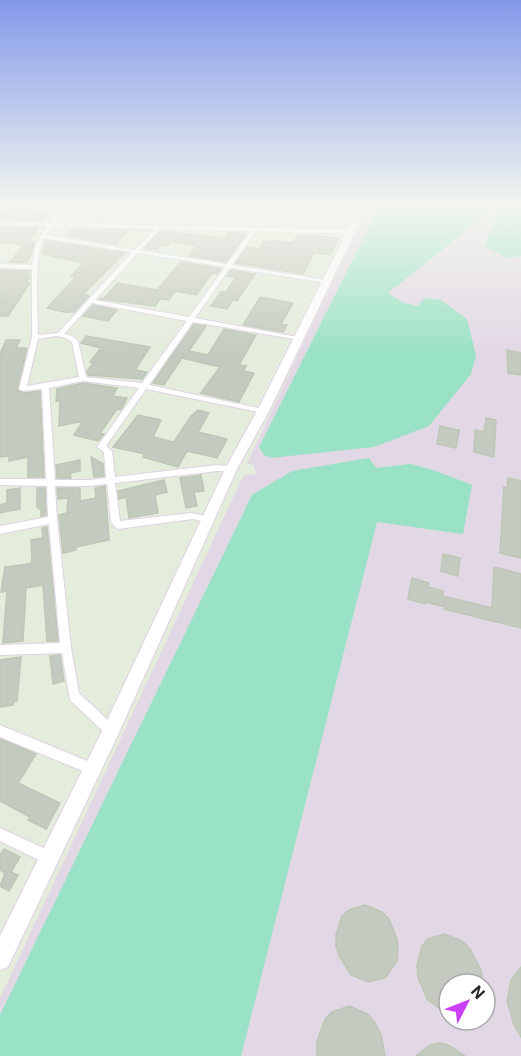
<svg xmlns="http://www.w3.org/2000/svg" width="521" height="1056" viewBox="0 0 521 1056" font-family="Roboto,sans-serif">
<rect width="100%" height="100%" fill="#e4ecdc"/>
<path fill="#e2d8e5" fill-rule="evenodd" d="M369,205H521V1056H0V998L243,476L256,474L254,466L247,463ZM449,984H485V1020H449Z"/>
<path fill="#9ae2c5" d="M380,205H521V256L509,258L484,247L494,222L502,211L493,209L388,293L404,303L417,306L425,298L441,300L467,319L476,356L471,374L429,426L374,447L271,458L264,455L259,447Z
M369,458L376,468L410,464L433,470L472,485L463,534L377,522L241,1056H0V1015L252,495L292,471Z"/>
<path fill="#c4cabf" stroke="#bdc7b6" stroke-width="1.5" d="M8,208L50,211L43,220L0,219V215Z
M3,227L38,228L28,241L35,242L31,255L26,263L10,262L24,245L0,242V230Z
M72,229L129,230L116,244L67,236Z
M161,231L224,238L228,233L246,234L226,262L189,256L197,246L171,242L167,246L161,245L157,250L145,248Z
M298,235L338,238L330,255L314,253L303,274L236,263L247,247L259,249L264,241L272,242L273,240L293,243Z
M51,241L110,251L125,253L83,294L89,296L74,312H64L47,308L76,277L71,276L84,263L42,254L45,242Z
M181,262L221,269L217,274L212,273L196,295L175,291L169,300L160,299L155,306L99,299L104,298L118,283L157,290Z
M0,270L30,271L27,276L30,278L26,283H30L8,316H0Z
M231,270L255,274L237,301L233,300L227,309L211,306L221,292H226L236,277L227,276Z
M260,297L293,303L281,324L287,325L283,332L243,325Z
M93,305L117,310L108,321L83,316Z
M194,324L206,326L189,351L208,355L224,329L256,335L239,365L246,366L243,371L254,373L239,402L201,393L220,367L203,363L182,358L164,385L153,383Z
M86,336L150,347L135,370L147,372L142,379L88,375L87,371L93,363L90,362L101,348L81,343Z
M6,340H20L16,348H27L17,390L23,393L40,391L44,477H28V457L9,461V456L0,457V354Z
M507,350L521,353V375L508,373Z
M83,383L117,388L113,396L127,398L121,410L117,409L100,433L104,434L98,441L74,435L83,421L59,426L60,401H56L57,389Z
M198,410L209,413L198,432L227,439L217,458L187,451L178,467L143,457L145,454L113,447L138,415L161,420L153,437L174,442L191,416Z
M486,418L496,420L494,457L474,452L475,430L484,432Z
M440,426L459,430L456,448L437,444Z
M91,457L103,464L104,476L94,477Z
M80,460V471L70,473L71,478H57L56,465Z
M201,475L204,491L194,492L197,506L186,508L180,478Z
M508,478L521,481V558L500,553L504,487L507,488Z
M164,480L167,492L155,495L158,513L129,518L126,497L119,499L118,491Z
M105,486L109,540L76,547V550L63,553L59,515L67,513L68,498L58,499L57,488H80V501L96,498L95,488Z
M20,488V509L0,513V505L7,503V490Z
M37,488H45L46,515L41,516V510L37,507Z
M47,527L58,641H47L43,585L26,588L23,641L3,643L7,591L1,592L5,567L29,564L32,561L31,540L43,538L42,528Z
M443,554L460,558L458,576L441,571Z
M494,567L521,574V628L444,609L445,607L426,602L425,604L408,599L412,578L429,583L428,587L443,591V596L492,608Z
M60,655L64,681L53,684L50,656Z
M21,657L17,701H14L13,705L0,707V660Z
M0,739L36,754L18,783L60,803L46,829L28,820L30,817L0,801Z
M4,849L20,857L11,872L18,875L9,891L0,886L5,873L0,870V855Z
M365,905L382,912L389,919L397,939L398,950L397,961L386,977L369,982L351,975L339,956L336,946V935L342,916L349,910Z
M444,934L462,941L470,949L481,970L483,984H449V1016L427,999L418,977L417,965L422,946L428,939Z
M521,967V1037L514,1025L507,1001L511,980Z
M349,1006L368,1014L375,1023L381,1034L385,1056H317V1042L325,1019L332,1012Z
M440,1043L450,1046L465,1056H416L430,1045Z"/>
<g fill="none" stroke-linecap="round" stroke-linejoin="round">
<defs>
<path id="street" d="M64,205H68L55,223L351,230L354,232L351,234L256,231L232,265L326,280L329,282L328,283L230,268L195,318L298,337L301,339L300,340L193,322L149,385L263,409H266V413H263L146,389L106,446L112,451L115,477L217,465L234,467L235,469L234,471H217L115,483L120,521L192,513L211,517L212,519L211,521L208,522L192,519L118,529L115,527L111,522L107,484L89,486H55L57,520L71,648L79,693L115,727L117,731L115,735L111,737L107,735L70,700L62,653L0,655V645L60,643L49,524L0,534V526L48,517L47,486L0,485V479H46L42,389L23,391L19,389L32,337V269L0,268V264L32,265C35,243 35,243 48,226L0,225V221L50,223ZM53,226L155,229L135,250L46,235ZM160,229L251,231L227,264L140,250ZM44,238L132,252L58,333L38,335C38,315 34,252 44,238ZM138,253L225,267L189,317L95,300ZM92,303L187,321L142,383L86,377L78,341L72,336L64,334ZM56,336L63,337L72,342L79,377L27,386L38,339ZM83,381L139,388L97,447L104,452L106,478L89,480H55L49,388Z
M0,725L97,765L99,769L97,773L93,775L0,737Z
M0,828L54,853L56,858L54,863L49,865L0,841Z"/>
<path id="secondary" d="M360,205H368L269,411L237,469L117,737L8,967L0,970V936L105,725L225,469L257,411Z"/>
</defs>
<use href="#street" stroke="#dfd2e3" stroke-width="2"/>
<use href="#secondary" stroke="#dfd2e3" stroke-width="2"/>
<use href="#street" fill="#fff" fill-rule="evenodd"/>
<use href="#secondary" fill="#fff" fill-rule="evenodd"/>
</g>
<linearGradient id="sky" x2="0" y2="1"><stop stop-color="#8399ea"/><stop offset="0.58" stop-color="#f3f6ef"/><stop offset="1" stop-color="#f3f6ef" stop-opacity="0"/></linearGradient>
<rect width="521" height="353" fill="url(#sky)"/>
<g transform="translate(467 1002) rotate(48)"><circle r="28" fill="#ffffff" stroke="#aaaaaa" stroke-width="1.5"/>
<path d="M0-4.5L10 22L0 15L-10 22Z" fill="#cb3ff7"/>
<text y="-9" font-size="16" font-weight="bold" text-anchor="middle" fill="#2a2a2a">N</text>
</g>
</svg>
